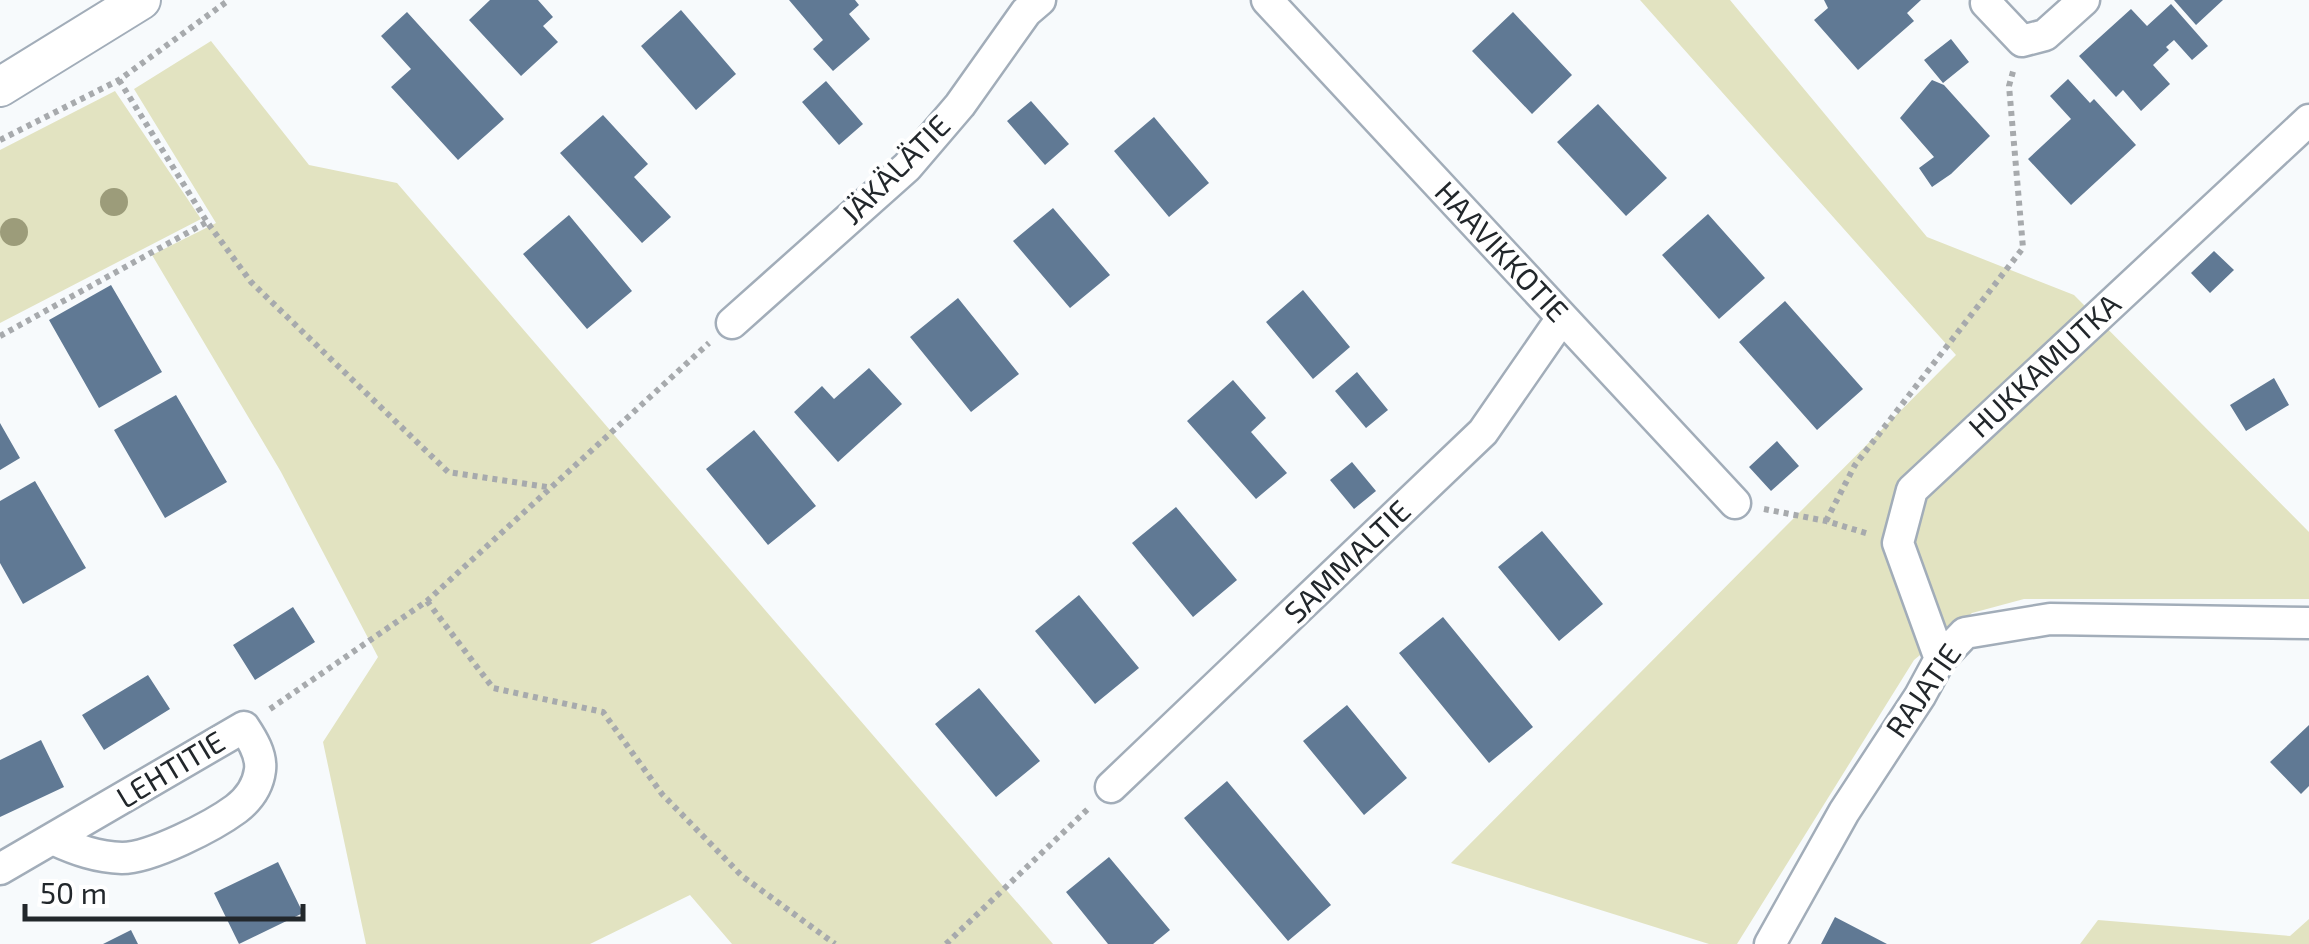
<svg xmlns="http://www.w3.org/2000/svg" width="2309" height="944" viewBox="0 0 2309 944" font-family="'Exo 2',sans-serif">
<rect width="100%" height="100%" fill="#f7fafc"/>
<path fill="#e2e3c1" d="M1640,0H1730L1927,237L2074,295L2309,532V599H2024L1972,613L1914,660L1737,944H1709L1451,863L1956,355Z
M211,41L309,165L397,183L1053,944H732L690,895L590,944H366L323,742L378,657L281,472L152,255L216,223L134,89Z
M115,91L201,219L0,323V150Z
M2309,919V944H2080L2098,920L2290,936Z"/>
<path fill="#607994" d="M490,0H538L553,17L543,26L558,42L521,76L469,20Z
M789,0H855L859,5L849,14L870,39L833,71L813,49L823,40Z
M1824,0H1921L1907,13L1914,21L1858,70L1814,20L1828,8Z
M2174,0H2223L2196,25Z
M2171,4L2208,46L2192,60L2174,40L2166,47L2169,50L2153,65L2170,84L2141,111L2123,90L2116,97L2079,56L2131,9L2147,26Z
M681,10L736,74L696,110L641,46Z
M407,12L504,119L458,160L391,87L411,69L381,36Z
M1513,12L1572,75L1532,114L1472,51Z
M1951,39L1969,62L1943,83L1924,60Z
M2068,79L2090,103L2094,99L2136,145L2071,205L2028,159L2071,119L2050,96Z
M1932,80L1944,85L1990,136L1951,174L1932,187L1919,168L1934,157L1900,118Z
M826,81L863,124L839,145L802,102Z
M1031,101L1069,144L1045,165L1007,121Z
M1598,104L1667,178L1626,216L1557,142Z
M603,115L648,164L634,177L671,217L642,243L560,153Z
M1154,117L1209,183L1169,217L1114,151Z
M1053,208L1110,275L1070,308L1013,241Z
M1708,214L1765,278L1719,319L1662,255Z
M569,215L632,291L587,329L523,254Z
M2214,251L2234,270L2210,293L2191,273Z
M111,285L162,372L99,408L49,320Z
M1303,290L1350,347L1313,379L1266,322Z
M958,298L1019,374L971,412L910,337Z
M1785,301L1863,389L1817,430L1739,342Z
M869,368L902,404L838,462L794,412L822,386L834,399Z
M1357,372L1388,410L1366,428L1335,391Z
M2274,378L2289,405L2246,431L2230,405Z
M1233,380L1266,418L1251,432L1287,473L1256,499L1187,421Z
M176,395L227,482L165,518L114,430Z
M0,423L20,458L0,470Z
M754,430L816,506L768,545L706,469Z
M1777,441L1799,466L1771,491L1749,467Z
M1352,462L1376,491L1354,509L1330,480Z
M35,481L86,568L23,604L0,563V501Z
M1176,507L1237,580L1193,617L1132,543Z
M1542,531L1603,604L1559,641L1498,567Z
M1079,595L1139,668L1095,704L1035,631Z
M293,607L315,642L255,680L233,645Z
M1443,617L1533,727L1489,763L1399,653Z
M148,675L170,709L104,750L82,715Z
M979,688L1040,761L996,797L935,724Z
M1347,705L1407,778L1364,815L1303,741Z
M2309,725V786L2301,794L2270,762Z
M41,740L64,787L0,817V760Z
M1227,781L1331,905L1288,941L1184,818Z
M1109,857L1170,930L1153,944H1108L1066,892Z
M278,862L303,913L239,944L214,893Z
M1835,917L1887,944H1821Z
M131,930L138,944H103Z"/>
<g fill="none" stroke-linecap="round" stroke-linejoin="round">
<defs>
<path id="minor" d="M1267,0L1735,503
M1988,0L1986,3L2022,41L2045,35L2084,0
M732,323L907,167L960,105L1026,12L1040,0
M1940,659L1898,543L1912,490L2309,120
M1111,787L1483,432L1562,318
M0,869L244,727C252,739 262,755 260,770C258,786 249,799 236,809C213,826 151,858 122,858C97,857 77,850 55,840
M1770,944L1844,812L1920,696L1940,659L1965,633L2050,619L2309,623"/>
<path id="tertiary" d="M0,87L141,0"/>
</defs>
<use href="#minor" stroke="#a2adb9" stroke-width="35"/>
<use href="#tertiary" stroke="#a2adb9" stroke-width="42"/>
<path stroke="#a7aaad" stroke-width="6" stroke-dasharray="5 5" stroke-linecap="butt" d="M119,80L207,222L251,282L448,472L547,487
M0,140L119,80L229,0
M0,336L207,222
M1764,509L1826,521L1869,534
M1826,521L1855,465L2023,248L2009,86L2014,68
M427,601L493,688L603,712L662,794L742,876L835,944
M270,709L427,601L709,343
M946,944L1090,807"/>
<use href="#minor" stroke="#fff" stroke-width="30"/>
<use href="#tertiary" stroke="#fff" stroke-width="38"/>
</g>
<g fill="#9c9c7a">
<circle cx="114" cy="202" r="14"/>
<circle cx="14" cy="232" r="14"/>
</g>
<g text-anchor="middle" stroke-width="8" stroke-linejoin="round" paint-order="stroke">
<g font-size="30" fill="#22272b" stroke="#fff">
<text transform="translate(896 170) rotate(-45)" y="10">JÄKÄLÄTIE</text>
<text transform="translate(1501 252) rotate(47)" y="10">HAAVIKKOTIE</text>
<text transform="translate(2045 366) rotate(-43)" y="10">HUKKAMUTKA</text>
<text transform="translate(1348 562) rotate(-44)" y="10">SAMMALTIE</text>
<text transform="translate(1924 691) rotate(-55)" y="10">RAJATIE</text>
<text transform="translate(171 770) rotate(-31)" y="10">LEHTITIE</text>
</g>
</g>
<path d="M25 904v15h278v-15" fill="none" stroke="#22272b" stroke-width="5"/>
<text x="40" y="904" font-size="30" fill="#22272b" stroke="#ffffff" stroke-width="8" paint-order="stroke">50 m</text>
</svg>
